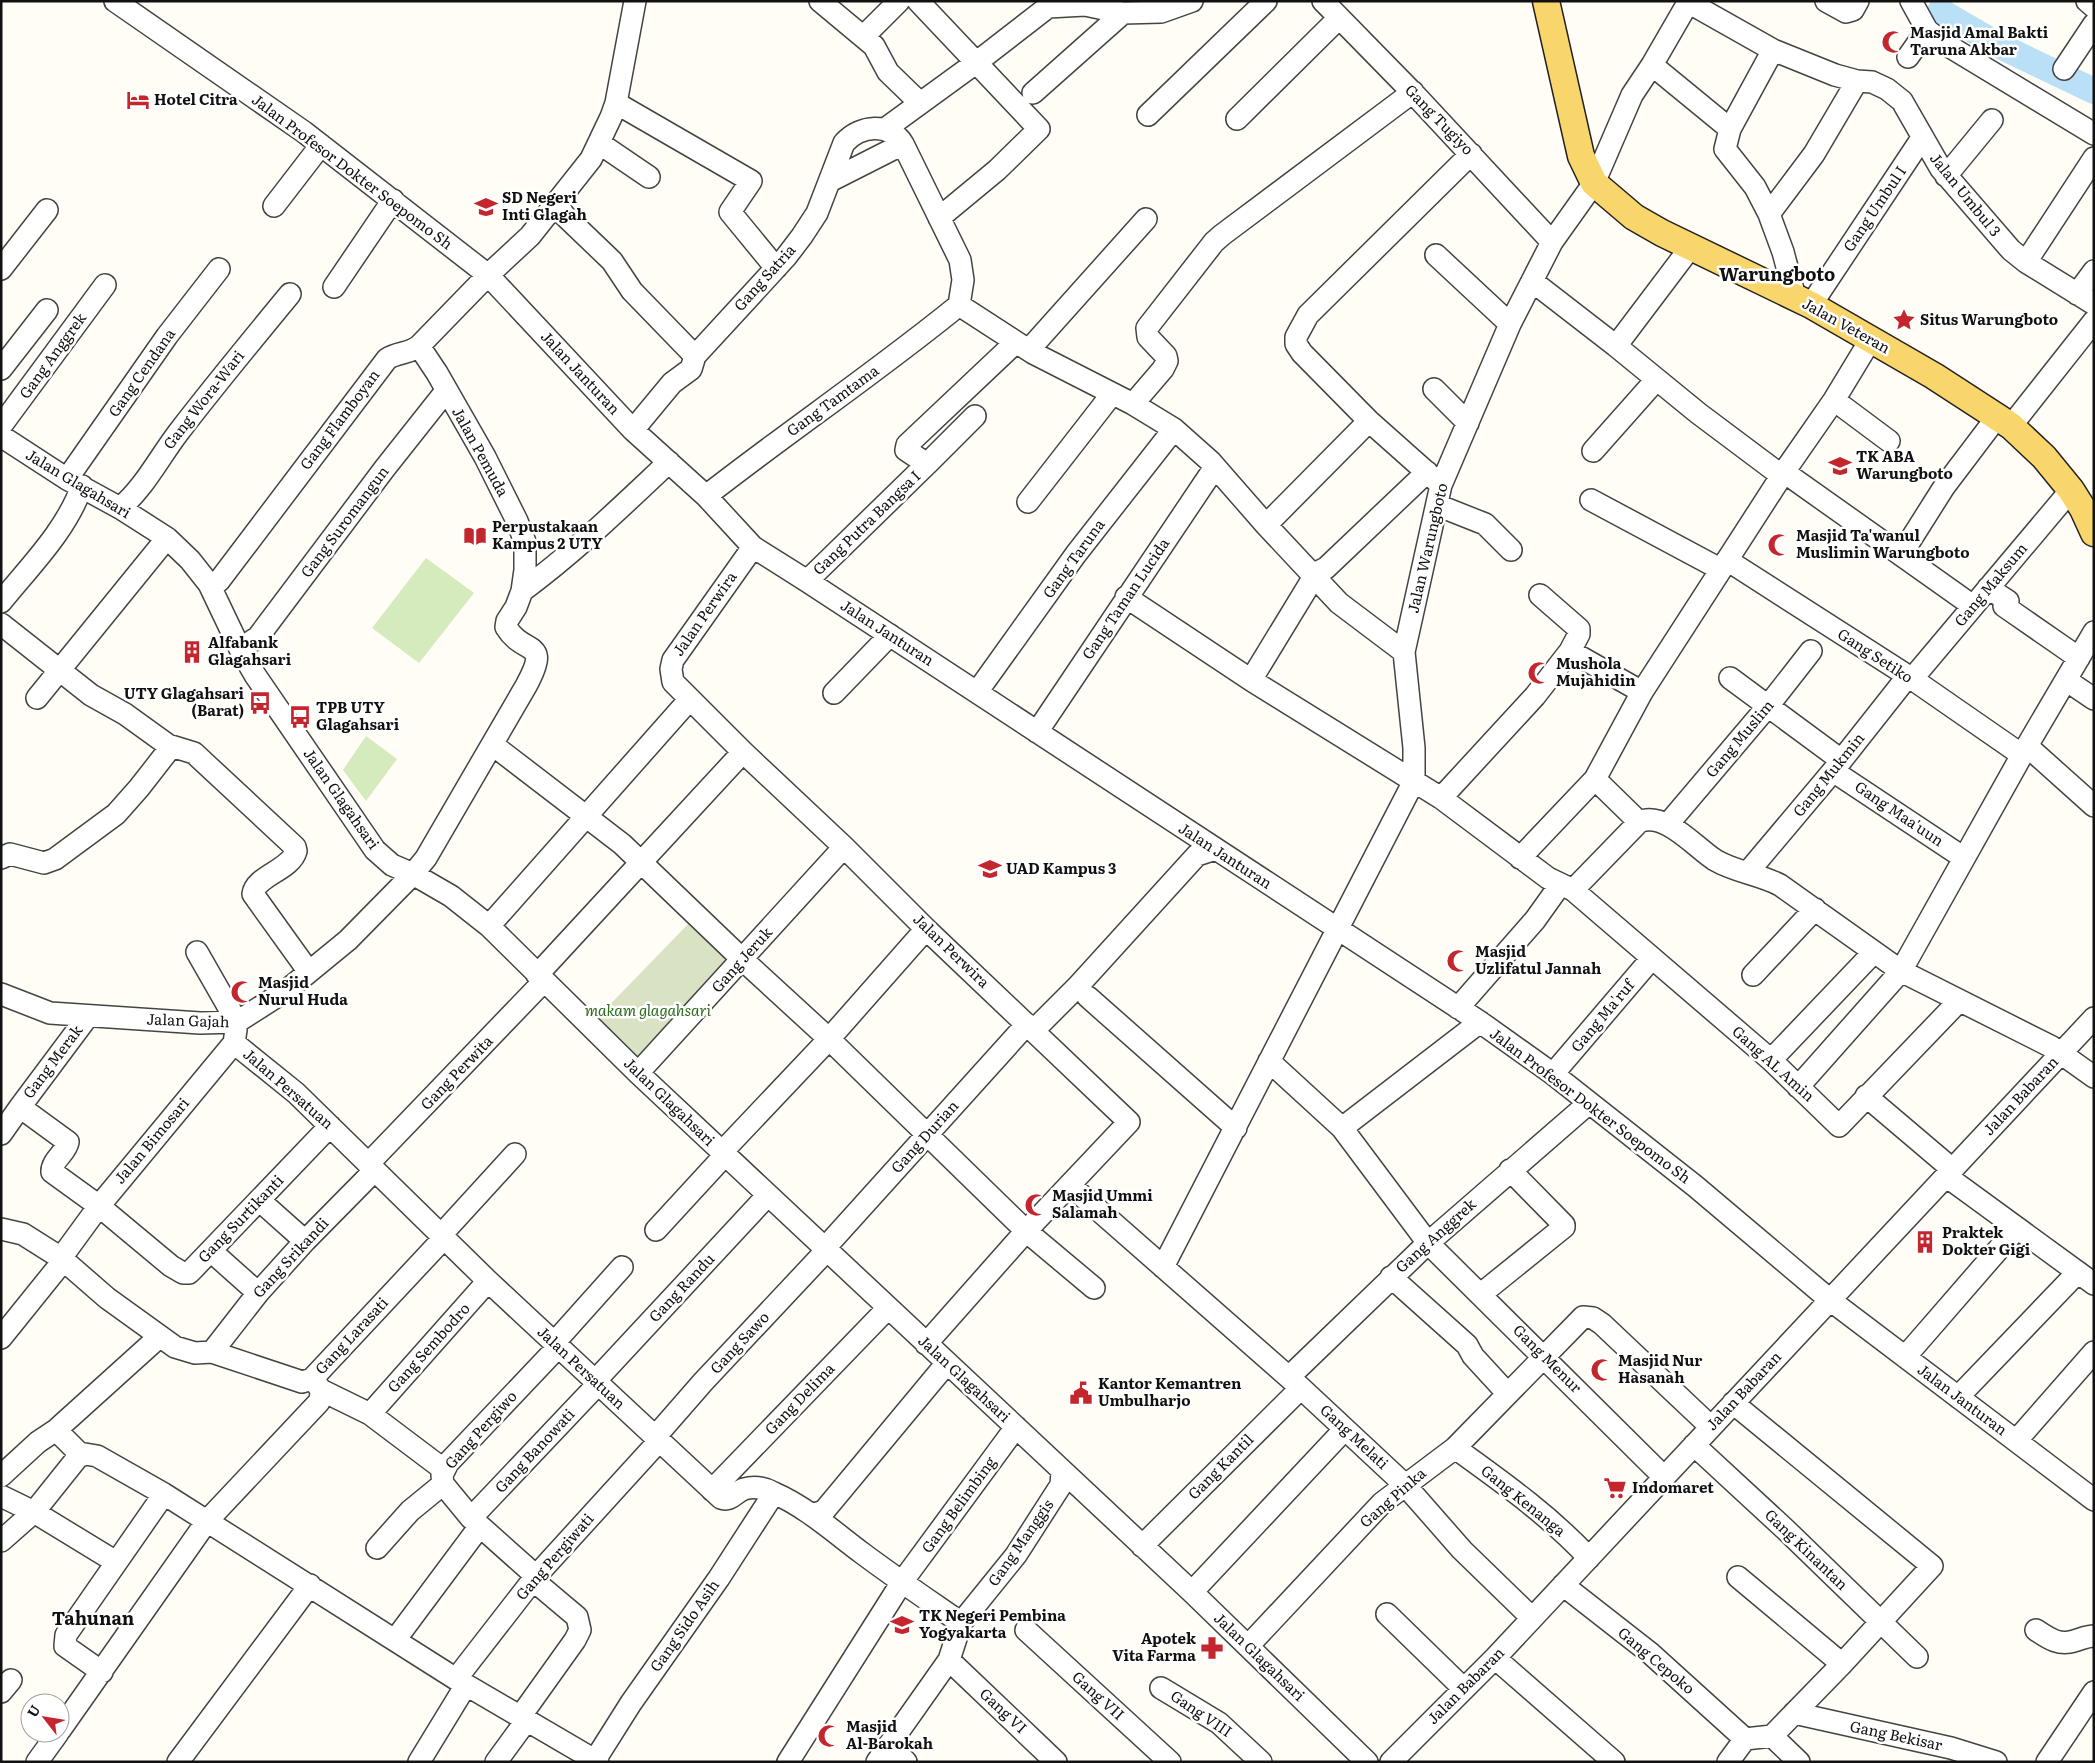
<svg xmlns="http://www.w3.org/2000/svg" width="2095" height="1763" viewBox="0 0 2095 1763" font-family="Literata,serif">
<rect width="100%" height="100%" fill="#fffdf5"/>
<path fill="#d5ebbd" d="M426,558L474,593L419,663L372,628Z
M366,736L397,759L366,801L343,770Z"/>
<path fill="#d9e3c4" d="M694,918L737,959L647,1059L630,1054L595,1020Z"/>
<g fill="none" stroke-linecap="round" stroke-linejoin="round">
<path stroke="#b9e0f7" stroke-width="26" d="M1940,11L2000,46L2094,91"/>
<defs>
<path id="minor" d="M115,1L304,132L488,275L633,430L706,496L753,547L807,581L1480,1022L1553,1074L1695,1186L1830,1300L2094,1500
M820,1L874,46L888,72L920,103
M918,1L1039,129L997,170L939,218
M1323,1L1416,96L1552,242
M1826,1L1846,12L1853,10L1858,1
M1911,1L1927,30L1942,42L2094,134
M2087,1L2094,7
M1688,2L1773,50L1835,75L1857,81L1872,82L1887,89L1902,101L1941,169L2011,250L2026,262L2094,304
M864,36L899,1
M1773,50L1730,129L1725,149L1755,187L1769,214L1783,252L1795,297
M1908,57L1927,30
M1652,65L1730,129
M2064,69L2094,24
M1033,93L1123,13
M616,103L751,181L730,212L776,268
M1148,115L1266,1
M1237,119L1339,18
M885,129L977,62L1048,7L1085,5L1123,13L1161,12L1192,1
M599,143L649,177
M1946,176L1992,120
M830,181L903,144
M556,203L564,215L612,261L632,291L695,356
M274,206L321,145
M1769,214L1814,154L1857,81
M1690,248L1616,346L1698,413L1782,476
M1436,255L1510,324
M2026,262L2094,158
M1,269L47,210
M1532,281L1616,346
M334,287L393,200
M2077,294L2094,271
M1811,305L1922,138
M1033,353L1035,343L1146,219
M1,369L47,310
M1434,389L1468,423
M1834,400L1889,441
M1133,404L1163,369L1167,361L1166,356L1148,337L1147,328L1214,242L1222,235L1413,92
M1,426L105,285
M2011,426L2094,321
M633,430L672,383L691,369L695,356L786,257L802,236L817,213L844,143C860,125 890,122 903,144L960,260L963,280L959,305L1033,353L1133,404L1174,429L1210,461L1266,525L1339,603L1404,652
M1,436L67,479L120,508L167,538L190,560L209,584L240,649L255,675L375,850L392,865L413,874L451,896L489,926L638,1073L1192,1592L1367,1762
M1593,451L1656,380
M927,464L975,416
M1784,472L1973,606
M67,479L167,336L219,269
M1441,485L1369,421L1302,353L1296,344V337L1308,315L1471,154
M706,496C789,431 877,372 959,305
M1591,500L1720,569
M1028,502L1112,394
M1437,505L1485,524L1511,550
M120,508C144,488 159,458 178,433C214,386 252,340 290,294
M1266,525L1369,421
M753,547L673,660L671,669L673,682L743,752L844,847L926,929L1129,1122L1026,1231L926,1344
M1901,555L1944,487L1997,417
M1727,560L1908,676L2022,755
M1314,574L1326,568L1427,472
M807,581L927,464L906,450L907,445L1015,343
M209,584L219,581L387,359C397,352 409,354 419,346L488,275L530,236L591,159L611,117L616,103L635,1
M1988,588L2008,601L2004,606L2079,658
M522,591C575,552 621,507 669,462
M1540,595L1579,629V634L1570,651
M1126,597L1251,680L1441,798L1548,878L1573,890L1639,822C1664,810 1696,848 1715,860C1735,872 1759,874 1780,885L1901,971L1798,1087
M1,602C30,566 66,531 82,486
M1,624L91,695L125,714L168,745L194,753L295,847L296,851C291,870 255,876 253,894L309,972
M2094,632L2027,746L1901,971L2052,1047L2094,1077
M240,649L258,637L385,468L446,391
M1730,678L1841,760
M1912,679L2071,490
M1251,680L1315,575
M2066,680L2094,699
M977,692L1076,554L1174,429
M834,693L890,635
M37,698L167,538
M1037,732L1215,467
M493,745L622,844L743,960L829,1039L1026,1231L1094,1288
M2027,746L2094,806
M1833,771L1964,858
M1595,779L1639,822
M1441,798L1535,696L1570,651L1642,692L1784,472L1834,400L1871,339
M1668,824L1768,706L1811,651
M1,858L10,854L44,863L55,859L116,814L139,788L171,747
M1520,858L1595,779L1642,692
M1748,872L1833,771L1908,676
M1573,890L1771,1060L1839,1126L1959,1001
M489,926L690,699
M197,952L237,1022
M537,975L743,752
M1753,975L1815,909
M1,994L50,1013L200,1023L237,1022L287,990L348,940L413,874L426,858L526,686C552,638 524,657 506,627L507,621L516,607L522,591L525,570V542L517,521L485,457L437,373L419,346
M1088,997L1236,1128
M1458,1008L1535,920L1560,885
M88,1016L20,1107L68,1142C66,1153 51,1161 52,1172L99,1206L171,1266L183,1273H189L193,1269L330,1126
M1033,1031L1077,987L1197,855L1215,849
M234,1043L296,1093L488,1281L721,1498C731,1502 735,1492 744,1489C754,1486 765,1488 774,1493C806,1507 834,1532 862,1553C894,1577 928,1600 961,1623
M1771,1060L1874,952
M1269,1061L1342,1128L1428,1243L1664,1477
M638,1073L844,847
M1553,1074L1652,958
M1866,1096L1952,1169
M1342,1128L1480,1022
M1,1134L20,1107
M722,1152L829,1039L926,929
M369,1163L544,981
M1946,1176L2094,1284
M1071,1186L1301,1388L1405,1485L1462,1550L1532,1618
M259,1200L305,1241
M1,1229L23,1234L61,1258L107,1298L175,1347L195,1353L212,1352L302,1382L312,1379L444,1238
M656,1230L725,1155
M441,1235L515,1154
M824,1249L1027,1024
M211,1251L258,1293
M61,1258L99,1206L234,1043L236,1030
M1163,1267L1414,781V748L1404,652L1441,485L1510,324L1552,242L1594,183L1632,95L1652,65L1689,1
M1391,1277L1467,1345L1473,1356L1507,1393
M1481,1294L1564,1227V1225L1510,1170
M1,1338L63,1261
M554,1343L622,1267
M212,1352L258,1293L305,1241L375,1170
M1905,1357L2017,1228
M1289,1377L1428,1243L1589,1103
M596,1380L768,1195
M321,1390L370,1414L443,1469
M1958,1397L2078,1272
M1733,1403L1932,1566L1842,1664L1772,1736
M370,1414L488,1281
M655,1437L703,1382L826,1251
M2016,1441L2094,1352
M1694,1445L1786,1530L1917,1657
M1455,1448C1502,1482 1549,1515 1589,1558
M78,1457L85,1454L97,1456L164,1494L456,1679L598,1762
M1,1476L38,1442L56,1430
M712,1490L888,1308
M1,1496L34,1512L116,1562
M812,1515L824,1511L947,1363
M471,1518L599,1383
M1,1541L34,1512L78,1457L77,1451L56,1430L159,1337
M1142,1546L1301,1388
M377,1548L410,1511L443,1484
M536,1576L471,1518L443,1484L442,1475L448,1463L558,1347
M1738,1577L1842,1664
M1563,1585L1650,1653L1745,1739
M1192,1592L1345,1429
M1387,1614L1464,1689
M1026,1630L1170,1762
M2036,1630C2048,1638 2059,1646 2074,1641C2081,1639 2087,1636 2094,1636
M395,1640L480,1526
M1248,1646L1382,1503L1455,1448L1583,1317L1593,1318L1602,1324L1711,1427
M1495,1658L1614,1762
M949,1660L1056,1762
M102,1672L65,1646L66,1635L164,1494
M456,1679L536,1576L659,1441
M1161,1688L1219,1723L1261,1762
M1,1692L11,1680
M1794,1713L1951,1748L1996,1762
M520,1717L575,1640L580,1630L577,1617L533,1580
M60,1730L207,1521L319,1402C323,1391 320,1387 312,1379
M889,1745L906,1762
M595,1760L631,1703L719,1578L774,1493
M37,1762L58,1733
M178,1762L310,1585
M419,1762L466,1685
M496,1762L526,1721
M788,1762L902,1582L1016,1427
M877,1762L949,1660L961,1623L1016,1555L1061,1485L1062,1471
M1391,1762L1495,1658L2094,1018
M1728,1762L1745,1739L1772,1736L1799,1762
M2047,1762L2094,1692"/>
<path id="major" d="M1546,1L1581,156L1594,183L1634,217L1662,233L1811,305L1934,376L2011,426L2044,457L2071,490L2083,509L2094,533"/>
</defs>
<use href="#minor" stroke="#444" stroke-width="24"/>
<use href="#major" stroke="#222" stroke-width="29"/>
<use href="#minor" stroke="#fff" stroke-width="21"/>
<use href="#major" stroke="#f9d66b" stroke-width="26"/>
</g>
<defs>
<symbol id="mosque-bare" viewBox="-9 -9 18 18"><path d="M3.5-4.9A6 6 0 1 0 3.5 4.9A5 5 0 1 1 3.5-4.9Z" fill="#c4262e" stroke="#fff" stroke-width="2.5" paint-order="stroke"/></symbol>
<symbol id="hotel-bare" viewBox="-9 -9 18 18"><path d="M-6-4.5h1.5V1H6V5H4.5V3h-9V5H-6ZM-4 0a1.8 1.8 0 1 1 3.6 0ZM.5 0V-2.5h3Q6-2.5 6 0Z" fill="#c4262e" stroke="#fff" stroke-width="2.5" paint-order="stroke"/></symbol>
<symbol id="school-bare" viewBox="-9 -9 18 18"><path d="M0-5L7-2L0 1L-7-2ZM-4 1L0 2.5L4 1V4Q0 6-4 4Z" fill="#c4262e" stroke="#fff" stroke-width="2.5" paint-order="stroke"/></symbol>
<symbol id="sight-bare" viewBox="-9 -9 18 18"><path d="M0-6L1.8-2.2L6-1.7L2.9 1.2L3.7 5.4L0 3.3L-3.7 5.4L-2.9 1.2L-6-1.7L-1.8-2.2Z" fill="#c4262e" stroke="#fff" stroke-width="2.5" paint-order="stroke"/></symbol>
<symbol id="library-bare" viewBox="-9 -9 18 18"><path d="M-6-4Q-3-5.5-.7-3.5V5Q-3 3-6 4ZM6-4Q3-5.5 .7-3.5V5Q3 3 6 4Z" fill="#c4262e" stroke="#fff" stroke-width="2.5" paint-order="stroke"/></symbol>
<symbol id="building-bare" viewBox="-9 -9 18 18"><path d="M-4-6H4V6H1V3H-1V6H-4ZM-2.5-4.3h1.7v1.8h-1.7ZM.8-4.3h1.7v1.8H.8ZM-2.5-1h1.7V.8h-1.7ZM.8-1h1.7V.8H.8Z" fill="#c4262e" stroke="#fff" stroke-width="2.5" paint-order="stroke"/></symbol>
<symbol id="bus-bare" viewBox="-9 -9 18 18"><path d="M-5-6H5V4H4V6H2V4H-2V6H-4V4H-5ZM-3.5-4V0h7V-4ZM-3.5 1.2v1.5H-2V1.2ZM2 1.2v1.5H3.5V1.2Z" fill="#c4262e" stroke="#fff" stroke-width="2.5" paint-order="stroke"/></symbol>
<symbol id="university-bare" viewBox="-9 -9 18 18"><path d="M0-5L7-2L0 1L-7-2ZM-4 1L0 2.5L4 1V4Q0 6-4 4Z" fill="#c4262e" stroke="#fff" stroke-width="2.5" paint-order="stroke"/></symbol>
<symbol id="civic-bare" viewBox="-9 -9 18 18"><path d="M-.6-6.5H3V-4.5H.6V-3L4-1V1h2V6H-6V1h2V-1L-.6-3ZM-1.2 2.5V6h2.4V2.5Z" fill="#c4262e" stroke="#fff" stroke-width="2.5" paint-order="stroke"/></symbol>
<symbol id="supermarket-bare" viewBox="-9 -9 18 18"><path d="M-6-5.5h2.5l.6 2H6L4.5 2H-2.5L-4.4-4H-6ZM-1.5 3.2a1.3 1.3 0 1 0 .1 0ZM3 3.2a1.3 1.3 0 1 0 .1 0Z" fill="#c4262e" stroke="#fff" stroke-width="2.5" paint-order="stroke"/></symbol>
<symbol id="pharmacy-bare" viewBox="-9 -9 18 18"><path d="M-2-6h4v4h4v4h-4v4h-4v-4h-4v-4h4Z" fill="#c4262e" stroke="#fff" stroke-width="2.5" paint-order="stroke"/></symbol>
</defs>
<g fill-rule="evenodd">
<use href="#mosque-bare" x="1877" y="26" width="32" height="32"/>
<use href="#hotel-bare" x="122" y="84" width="32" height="32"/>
<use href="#school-bare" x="470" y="191" width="32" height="32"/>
<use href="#sight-bare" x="1888" y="304" width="32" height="32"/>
<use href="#school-bare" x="1824" y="450" width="32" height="32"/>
<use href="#library-bare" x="459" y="520" width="32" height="32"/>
<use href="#mosque-bare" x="1763" y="529" width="32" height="32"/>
<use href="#building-bare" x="176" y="636" width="32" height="32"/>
<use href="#mosque-bare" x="1523" y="657" width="32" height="32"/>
<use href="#bus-bare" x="244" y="687" width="32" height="32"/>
<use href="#bus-bare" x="284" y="701" width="32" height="32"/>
<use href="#university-bare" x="974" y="853" width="32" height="32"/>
<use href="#mosque-bare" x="1442" y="945" width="32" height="32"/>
<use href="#mosque-bare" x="226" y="976" width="32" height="32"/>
<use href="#mosque-bare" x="1020" y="1189" width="32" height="32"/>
<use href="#building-bare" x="1909" y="1226" width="32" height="32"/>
<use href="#mosque-bare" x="1586" y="1354" width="32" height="32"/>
<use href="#civic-bare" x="1065" y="1377" width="32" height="32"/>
<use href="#supermarket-bare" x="1599" y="1472" width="32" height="32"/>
<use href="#school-bare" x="886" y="1609" width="32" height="32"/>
<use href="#pharmacy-bare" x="1196" y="1632" width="32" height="32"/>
<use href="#mosque-bare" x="813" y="1720" width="32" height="32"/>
</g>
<g text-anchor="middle" stroke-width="5" stroke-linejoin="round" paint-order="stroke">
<g font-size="15" font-weight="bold" fill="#111" stroke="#fff" text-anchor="start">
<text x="1910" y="38">Masjid Amal Bakti<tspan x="1910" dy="17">Taruna Akbar</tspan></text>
<text x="154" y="105">Hotel Citra</text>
<text x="502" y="203">SD Negeri<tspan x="502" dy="17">Inti Glagah</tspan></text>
<text x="1920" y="325">Situs Warungboto</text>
<text x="1856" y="462">TK ABA<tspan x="1856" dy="17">Warungboto</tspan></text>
<text x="492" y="532">Perpustakaan<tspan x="492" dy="17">Kampus 2 UTY</tspan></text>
<text x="1796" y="541">Masjid Ta'wanul<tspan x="1796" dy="17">Muslimin Warungboto</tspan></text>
<text x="208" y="648">Alfabank<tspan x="208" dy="17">Glagahsari</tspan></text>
<text x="1556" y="669">Mushola<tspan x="1556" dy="17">Mujahidin</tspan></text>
<text x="244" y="699" text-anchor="end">UTY Glagahsari<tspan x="244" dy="17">(Barat)</tspan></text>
<text x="316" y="713">TPB UTY<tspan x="316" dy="17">Glagahsari</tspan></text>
<text x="1006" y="874">UAD Kampus 3</text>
<text x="1475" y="957">Masjid<tspan x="1475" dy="17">Uzlifatul Jannah</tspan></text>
<text x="258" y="988">Masjid<tspan x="258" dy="17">Nurul Huda</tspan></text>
<text x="1052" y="1201">Masjid Ummi<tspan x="1052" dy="17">Salamah</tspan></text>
<text x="1942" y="1238">Praktek<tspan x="1942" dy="17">Dokter Gigi</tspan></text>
<text x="1618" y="1366">Masjid Nur<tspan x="1618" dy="17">Hasanah</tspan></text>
<text x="1098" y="1389">Kantor Kemantren<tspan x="1098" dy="17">Umbulharjo</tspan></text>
<text x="1632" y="1493">Indomaret</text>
<text x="919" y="1621">TK Negeri Pembina<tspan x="919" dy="17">Yogyakarta</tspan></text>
<text x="1196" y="1644" text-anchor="end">Apotek<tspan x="1196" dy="17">Vita Farma</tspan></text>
<text x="846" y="1732">Masjid<tspan x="846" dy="17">Al-Barokah</tspan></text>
</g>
<g font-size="15" fill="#111" stroke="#fff">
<text transform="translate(1439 120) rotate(46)" y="5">Gang Tugiyo</text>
<text transform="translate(352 172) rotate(37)" y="5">Jalan Profesor Dokter Soepomo Sh</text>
<text transform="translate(1965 195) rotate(51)" y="5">Jalan Umbul 3</text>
<text transform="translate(1875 209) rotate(-56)" y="5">Gang Umbul I</text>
<text transform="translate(765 278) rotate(-48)" y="5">Gang Satria</text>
<text transform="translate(1846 326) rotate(29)" y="5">Jalan Veteran</text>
<text transform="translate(53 356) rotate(-54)" y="5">Gang Anggrek</text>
<text transform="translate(142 373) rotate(-55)" y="5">Gang Cendana</text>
<text transform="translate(580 373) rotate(47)" y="5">Jalan Janturan</text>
<text transform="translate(204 400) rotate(-52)" y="5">Gang Wora-Wari</text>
<text transform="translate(833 401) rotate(-36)" y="5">Gang Tamtama</text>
<text transform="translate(340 420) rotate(-53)" y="5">Gang Flamboyan</text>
<text transform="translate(480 452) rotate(61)" y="5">Jalan Pemuda</text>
<text transform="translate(78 484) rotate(31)" y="5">Jalan Glagahsari</text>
<text transform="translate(345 522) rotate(-53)" y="5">Gang Suromangun</text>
<text transform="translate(867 523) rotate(-44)" y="5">Gang Putra Bangsa I</text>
<text transform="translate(1428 548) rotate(-77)" y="5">Jalan Warungboto</text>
<text transform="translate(1074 559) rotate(-54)" y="5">Gang Taruna</text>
<text transform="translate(1991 585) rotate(-50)" y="5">Gang Maksum</text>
<text transform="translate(1126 599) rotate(-56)" y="5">Gang Taman Lucida</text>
<text transform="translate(705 614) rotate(-55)" y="5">Jalan Perwira</text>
<text transform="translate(887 633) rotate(33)" y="5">Jalan Janturan</text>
<text transform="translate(1875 656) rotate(33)" y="5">Gang Setiko</text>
<text transform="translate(1740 739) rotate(-50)" y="5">Gang Muslim</text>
<text transform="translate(1829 775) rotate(-51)" y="5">Gang Mukmin</text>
<text transform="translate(341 799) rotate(55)" y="5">Jalan Glagahsari</text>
<text transform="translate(1899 814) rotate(34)" y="5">Gang Maa'uun</text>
<text transform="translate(1225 856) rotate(33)" y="5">Jalan Janturan</text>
<text transform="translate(951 951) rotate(44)" y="5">Jalan Perwira</text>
<text transform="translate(742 960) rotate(-48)" y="5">Gang Jeruk</text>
<text transform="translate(1603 1016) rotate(-50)" y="5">Gang Ma'ruf</text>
<text transform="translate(188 1021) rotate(2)" y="5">Jalan Gajah</text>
<text transform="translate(53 1062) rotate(-53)" y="5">Gang Merak</text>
<text transform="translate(1773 1064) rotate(42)" y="5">Gang AL Amin</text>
<text transform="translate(457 1073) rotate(-46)" y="5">Gang Perwita</text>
<text transform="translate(288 1089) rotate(41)" y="5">Jalan Persatuan</text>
<text transform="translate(2021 1096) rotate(-47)" y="5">Jalan Babaran</text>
<text transform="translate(669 1102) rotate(44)" y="5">Jalan Glagahsari</text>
<text transform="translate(1590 1106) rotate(37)" y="5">Jalan Profesor Dokter Soepomo Sh</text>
<text transform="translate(925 1137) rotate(-48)" y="5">Gang Durian</text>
<text transform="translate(152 1141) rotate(-50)" y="5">Jalan Bimosari</text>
<text transform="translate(241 1219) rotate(-46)" y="5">Gang Surtikanti</text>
<text transform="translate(1436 1236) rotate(-42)" y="5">Gang Anggrek</text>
<text transform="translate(291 1258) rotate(-47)" y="5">Gang Srikandi</text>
<text transform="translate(682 1288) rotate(-47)" y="5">Gang Randu</text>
<text transform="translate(352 1336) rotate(-47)" y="5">Gang Larasati</text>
<text transform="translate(740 1343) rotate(-47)" y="5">Gang Sawo</text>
<text transform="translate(429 1348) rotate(-48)" y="5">Gang Sembodro</text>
<text transform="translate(1547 1359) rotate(45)" y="5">Gang Menur</text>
<text transform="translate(581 1368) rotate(43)" y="5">Jalan Persatuan</text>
<text transform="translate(964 1379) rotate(43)" y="5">Jalan Glagahsari</text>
<text transform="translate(1744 1391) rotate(-47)" y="5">Jalan Babaran</text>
<text transform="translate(800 1399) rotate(-46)" y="5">Gang Delima</text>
<text transform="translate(1962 1400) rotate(37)" y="5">Jalan Janturan</text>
<text transform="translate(481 1430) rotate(-48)" y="5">Gang Pergiwo</text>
<text transform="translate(1354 1437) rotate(43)" y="5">Gang Melati</text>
<text transform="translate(535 1451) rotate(-47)" y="5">Gang Banowati</text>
<text transform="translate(1221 1467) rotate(-45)" y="5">Gang Kantil</text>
<text transform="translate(1393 1498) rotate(-41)" y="5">Gang Pinka</text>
<text transform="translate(1523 1501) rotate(39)" y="5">Gang Kenanga</text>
<text transform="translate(959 1505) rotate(-54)" y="5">Gang Belimbing</text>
<text transform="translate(1021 1543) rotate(-55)" y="5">Gang Manggis</text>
<text transform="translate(1806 1550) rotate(44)" y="5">Gang Kinantan</text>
<text transform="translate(555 1557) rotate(-49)" y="5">Gang Pergiwati</text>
<text transform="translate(685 1626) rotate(-55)" y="5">Gang Sido Asih</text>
<text transform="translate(1259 1657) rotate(44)" y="5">Jalan Glagahsari</text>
<text transform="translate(1656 1661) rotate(40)" y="5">Gang Cepoko</text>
<text transform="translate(1466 1686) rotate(-45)" y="5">Jalan Babaran</text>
<text transform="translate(1098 1696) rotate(42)" y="5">Gang VII</text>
<text transform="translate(1003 1711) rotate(43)" y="5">Gang VI</text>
<text transform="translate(1201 1714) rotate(34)" y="5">Gang VIII</text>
<text transform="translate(1896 1736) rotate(12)" y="5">Gang Bekisar</text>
</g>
<g font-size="15" font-style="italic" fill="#2f6b1f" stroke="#fff">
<text x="648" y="1016">makam glagahsari</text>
</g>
<g font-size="18" font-weight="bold" fill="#111" stroke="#fff">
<text x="1777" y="281">Warungboto</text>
<text x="93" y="1625">Tahunan</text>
</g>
</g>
<rect width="2095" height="1763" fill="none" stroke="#111111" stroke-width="5"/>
<g transform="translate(45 1718) rotate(301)"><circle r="24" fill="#ffffff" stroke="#a0a0a0"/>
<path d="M0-4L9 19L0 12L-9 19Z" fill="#c4262e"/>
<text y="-8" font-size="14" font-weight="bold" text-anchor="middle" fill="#111111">U</text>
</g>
</svg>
